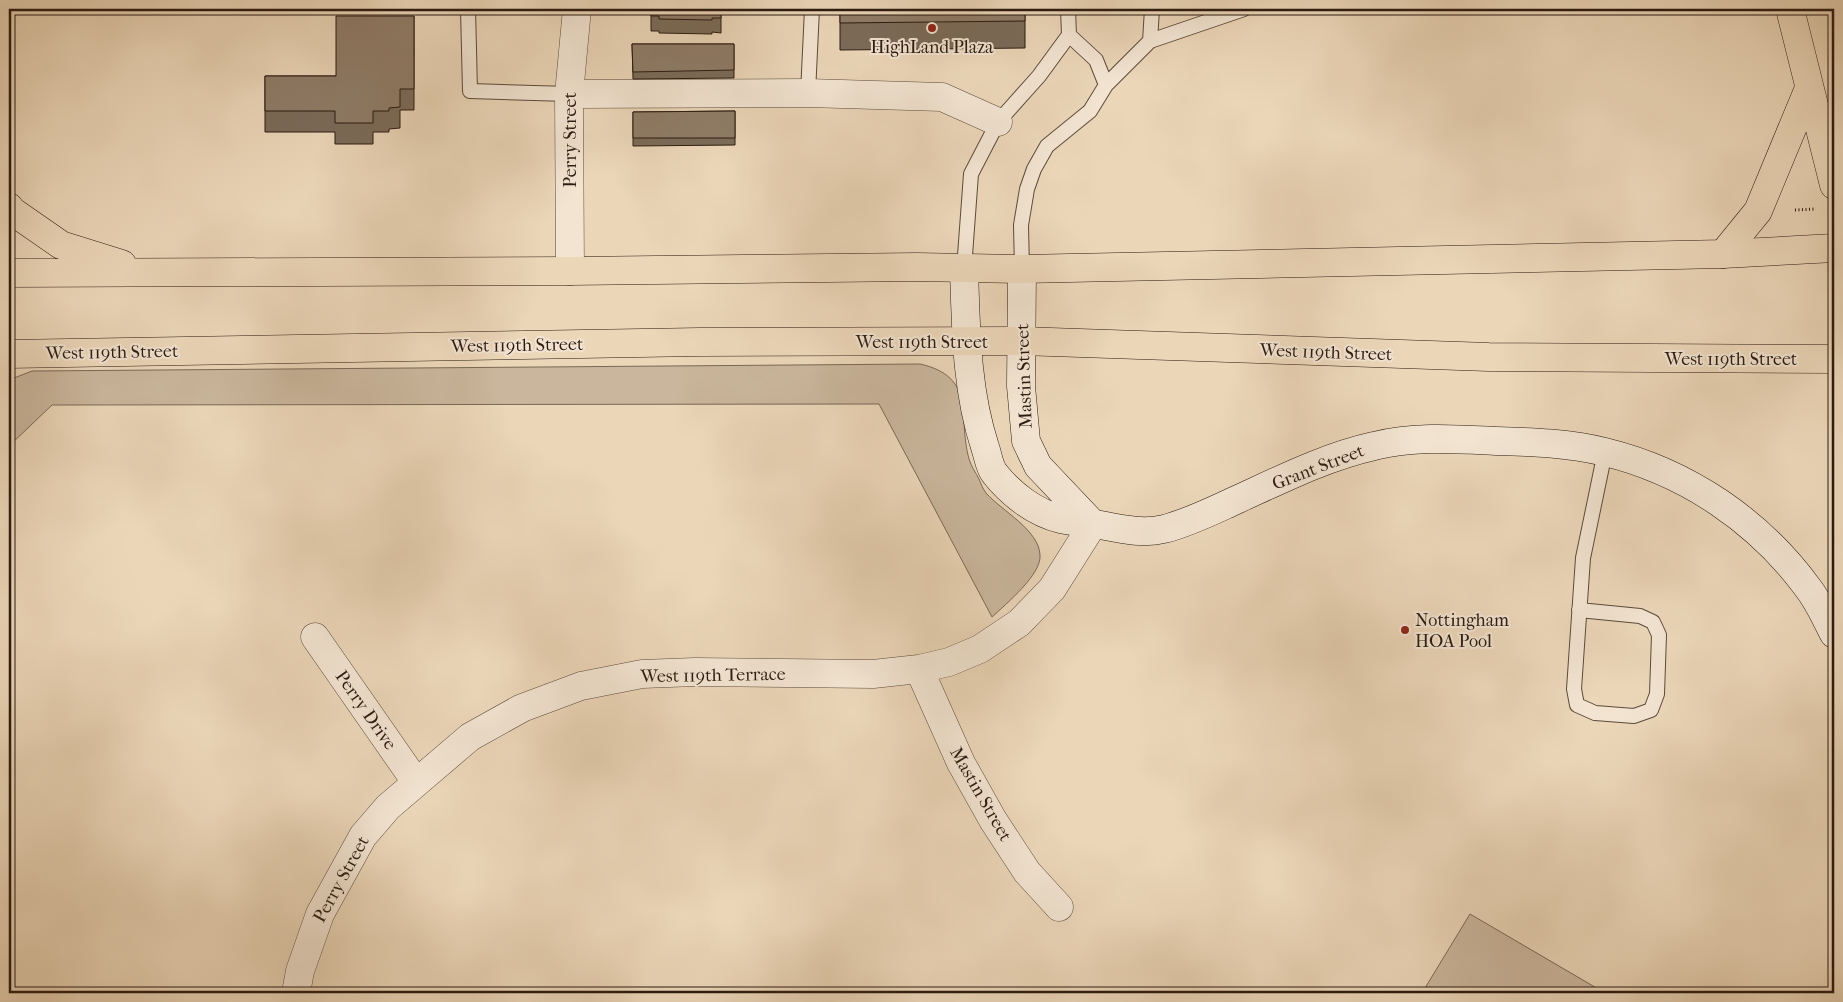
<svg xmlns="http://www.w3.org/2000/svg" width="1843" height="1002" viewBox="0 0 1843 1002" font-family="'IM FELL French Canon',serif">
<rect width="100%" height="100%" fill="#ebd6b8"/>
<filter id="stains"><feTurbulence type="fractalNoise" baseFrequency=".004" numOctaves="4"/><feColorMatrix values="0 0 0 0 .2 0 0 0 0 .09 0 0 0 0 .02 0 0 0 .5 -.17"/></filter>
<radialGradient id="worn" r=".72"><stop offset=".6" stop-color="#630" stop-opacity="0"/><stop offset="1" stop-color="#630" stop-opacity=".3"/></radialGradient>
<path fill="#cab69c" stroke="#7a6856" d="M920,364C977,377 957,415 969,459C971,466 976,473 979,479C981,484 983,489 986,493C1002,511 1039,530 1040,555C1042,574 1006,604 992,617L879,404L52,405L9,446V380L32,371Z
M1470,914L1605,993H1422Z"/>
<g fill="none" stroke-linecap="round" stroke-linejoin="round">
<defs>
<path id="lane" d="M468,9L470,91L569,94
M1150,41L1244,9
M1106,85L1150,41L1152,9
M808,93L812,9
M964,269L971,174L998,122L1039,76L1069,35L1068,9
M1022,269L1021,225L1027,189L1034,169L1047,146L1090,111L1106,85L1096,60L1069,35
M1579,610L1640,616L1653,622L1659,635L1657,694L1651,710L1634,716L1595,713L1577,705L1574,689L1583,558L1605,452"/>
<path id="street" d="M569,94L808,93L942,97L998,122
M570,271L569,94L577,9
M315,637L416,782
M919,669L961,763L993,820L1027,872L1059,907
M296,993L300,971L320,914L363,836L388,807L470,737L522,708L581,686L642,674L695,672L873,674L919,669L949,662L980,649L1019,623L1052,589L1093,524"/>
<path id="secondary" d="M964,269C966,328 966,389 985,447C988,455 989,467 995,474C1011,494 1035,513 1061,519C1070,521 1080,522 1089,523C1114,527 1139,535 1164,529C1188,523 1212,511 1234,501C1280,480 1325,457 1374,446C1414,436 1455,439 1496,441C1532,442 1569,443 1605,452C1687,472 1759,521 1808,588C1819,602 1826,619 1834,634
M1022,269L1021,386L1026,441L1038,466L1093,524"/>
<path id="primary" d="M9,207L12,211L61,245L122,264
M9,273L570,271L917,267L1022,269L1723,254L1834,248
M9,354L699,342L1021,341L1489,357L1834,359"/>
<path id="highway" d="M1790,9L1834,185
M1723,254L1758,211L1809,88"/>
</defs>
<use href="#lane" stroke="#5b4a3b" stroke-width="16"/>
<use href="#street" stroke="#5b4a3b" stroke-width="29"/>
<use href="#secondary" stroke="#2b1b11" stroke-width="29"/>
<use href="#primary" stroke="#2b1b11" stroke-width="29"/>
<use href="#highway" stroke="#2b1b11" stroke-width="29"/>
<path stroke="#2b1b11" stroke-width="3" stroke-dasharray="1 2.5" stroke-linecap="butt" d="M1795,210L1816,209"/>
<use href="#lane" stroke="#f2e4d1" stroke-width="14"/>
<use href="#street" stroke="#f2e4d1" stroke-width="28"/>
<use href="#secondary" stroke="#f2e4d1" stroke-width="28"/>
<use href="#primary" stroke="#ebd6b8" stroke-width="28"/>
<use href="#highway" stroke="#ebd6b8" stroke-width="28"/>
</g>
<path fill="#7b6b59" stroke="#2b1b11" d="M651,9H721V33L712,32V34L659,33V31H651Z
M840,9H1025V48L840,50Z
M414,16V110H400V128L389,129V132H373V144H335V132H265V76H336Z
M632,44H734V78L633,79Z
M735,111V145L633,146V112Z"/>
<path fill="#8f7c68" stroke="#2b1b11" d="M651,9H721V18H712V20L659,19V16H651Z
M840,9H1025V21L840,23Z
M336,16H414V89H400V107L389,108V111H373V123H335V111H265V76H336Z
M632,44H734V70L633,72Z
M735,111V138H633V112Z"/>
<g fill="#8f2418" stroke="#f2e4d1" stroke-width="2">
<circle cx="932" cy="28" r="5"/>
<circle cx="1405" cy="630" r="5"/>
</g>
<g text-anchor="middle" stroke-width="4" stroke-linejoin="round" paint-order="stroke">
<g font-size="18" fill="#2b1b11" stroke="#f2e4d1">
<text x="932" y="53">HighLand Plaza</text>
<text x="1415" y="626" text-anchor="start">Nottingham<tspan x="1415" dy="21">HOA Pool</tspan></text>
</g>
<g font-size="18" fill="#2b1b11" stroke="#f2e4d1">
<text transform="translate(570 140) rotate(-90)" y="6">Perry Street</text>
<text x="922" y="348">West 119th Street</text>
<text transform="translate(517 345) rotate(-1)" y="6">West 119th Street</text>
<text transform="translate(112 352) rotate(-1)" y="6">West 119th Street</text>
<text transform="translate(1326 352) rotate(2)" y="6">West 119th Street</text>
<text x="1731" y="365">West 119th Street</text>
<text transform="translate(1024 376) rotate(-92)" y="6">Mastin Street</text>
<text transform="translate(1318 467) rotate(-21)" y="6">Grant Street</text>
<text transform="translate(713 675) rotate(-1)" y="6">West 119th Terrace</text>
<text transform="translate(366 710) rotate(55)" y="6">Perry Drive</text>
<text transform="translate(981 794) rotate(60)" y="6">Mastin Street</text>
<text transform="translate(341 879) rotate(-61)" y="6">Perry Street</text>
</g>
</g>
<rect width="1843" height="1002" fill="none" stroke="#ebd6b8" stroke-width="30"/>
<rect x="10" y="10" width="1823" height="982" fill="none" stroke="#2b1b11" stroke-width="2.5"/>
<rect x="15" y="15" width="1813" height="972" fill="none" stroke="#2b1b11"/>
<rect width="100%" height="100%" filter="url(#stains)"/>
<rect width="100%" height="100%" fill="url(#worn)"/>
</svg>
